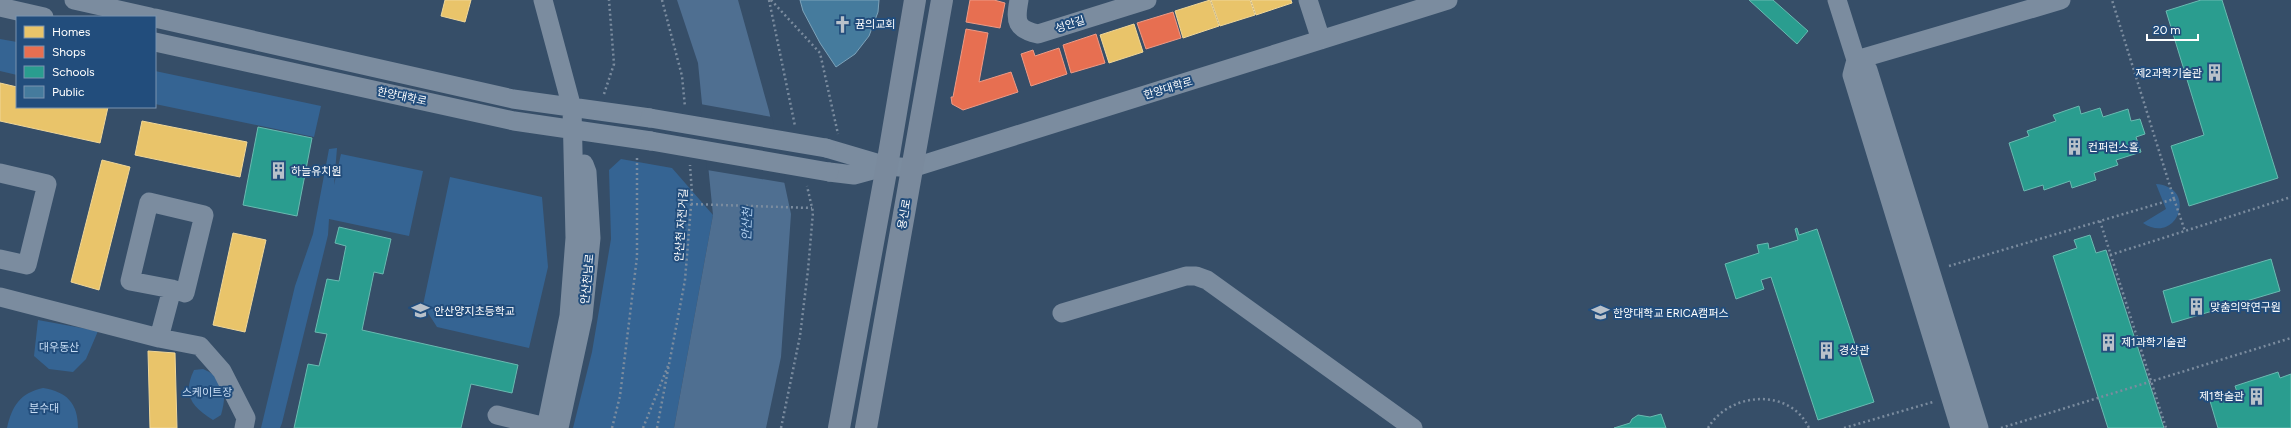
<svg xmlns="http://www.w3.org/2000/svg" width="2291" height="428" viewBox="0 0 2291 428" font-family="Figtree,'Noto Sans KR',sans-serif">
<rect width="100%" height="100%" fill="#364e68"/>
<path fill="#356493" d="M0,39L17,42V75L0,71Z
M155,71L321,106L314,137L155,104Z
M337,148L334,185L341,154L423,171L409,236L329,219L328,235L282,423L280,428H261L295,286L313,234L329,149Z
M621,159L672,168L713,215L674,428H573L592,352L611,239L609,170Z
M450,177L542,197L548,267L529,348L437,327L423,305Z
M2156,184C2199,187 2177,246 2143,223L2166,209Z
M38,320L98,331L86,359L73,372L49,369L34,356Z
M203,369C226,378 227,394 221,415L213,420C192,407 182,395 194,370Z
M43,388C67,392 78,403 78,428H7C12,406 20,393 43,388Z"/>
<path fill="#4f6f91" d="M677,0H738L769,111L791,214L781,357L766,428H674L713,215L698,63Z"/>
<path fill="#364e68" d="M700,104L772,117L786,183L707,170Z"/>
<path fill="#e9c46a" stroke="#f0d697" d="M445,0H471L465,22L441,16Z
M1210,0L1219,26L1183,38L1175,11Z
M1211,0H1250L1255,15L1220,26Z
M1251,0H1291L1292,3L1256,15Z
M1134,24L1143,52L1109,63L1100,35Z
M0,83L17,87V107H108L100,143L0,121Z
M142,121L247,142L240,177L135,155Z
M102,160L130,167L99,290L71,282Z
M233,233L266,240L245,332L213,325Z
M148,351L175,353L177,428H150Z"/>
<path fill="#e76f51" stroke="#ee9a85" d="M970,0H994L1005,3L1000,28L966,22Z
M1173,12L1181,38L1146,49L1137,23Z
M966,29L988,33L979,82L1011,72L1018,92L963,110L952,104L951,97H953Z
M1096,34L1105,63L1071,73L1063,45Z
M1059,48L1067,74L1031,86L1021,54L1033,50L1035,56Z"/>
<path fill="#2a9d8f" stroke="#6abab1" d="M1749,0H1773L1808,31L1797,44Z
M2201,0H2222L2278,178L2189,206L2171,146L2204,135L2166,11Z
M2079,106L2081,114L2100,108L2103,117L2128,109L2131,121L2140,119L2145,134L2136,137L2141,152L2116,160L2118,165L2094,173L2096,180L2072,188L2070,181L2044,190L2043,185L2024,191L2009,143L2029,136L2027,131L2056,121L2053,115Z
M258,127L312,138L297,216L243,205Z
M339,227L391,239L383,274L374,272L362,330L518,365L512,393L471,384L461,428H294L308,364L319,366L327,334L315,332L327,279L339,281L346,246L335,243Z
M1797,228L1799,235L1817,229L1874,402L1818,420L1771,277L1761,280L1764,289L1736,299L1725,264L1759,253L1757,245L1768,243L1769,249L1798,240L1795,229Z
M2090,235L2096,253L2106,250L2164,428H2108L2053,256L2077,248L2074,240Z
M2271,259L2280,291L2172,323L2163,291Z
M2278,372L2280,378L2291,374V428H2218L2210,401L2237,392L2235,386Z
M1661,414L1666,428H1614L1630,423L1632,419L1638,415L1650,417Z"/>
<path fill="#457b9d" stroke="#7da3ba" d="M800,0H879L878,12L869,36L855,54L836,67L820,43L803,11Z"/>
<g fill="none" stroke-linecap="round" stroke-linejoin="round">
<path stroke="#7b8c9f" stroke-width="2.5" stroke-dasharray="2 3" stroke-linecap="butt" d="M662,0L682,76L685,107
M769,0L795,126
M771,0L820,53L838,134
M604,94L614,64L609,0
M2174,199L2185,231
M691,204L812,208
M2100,221L2166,428
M2110,255L2291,197
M1949,266L2174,199L2112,0
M612,428L620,396L637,257V156
M643,428L668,366
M657,428L685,280L692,193L690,165
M781,428L800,336L808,270L813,212L807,186
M1708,428C1729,392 1790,387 1809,428
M1844,428L1933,402
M2001,428L2291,338"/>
<path stroke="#7b8c9f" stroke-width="19" d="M74,0L150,17
M543,0L572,108L575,238L569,316L546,428
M1019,0C1015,22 1016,29 1038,34L1147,0
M1308,0L1321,40
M1837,0L1856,60L2061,0
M0,7L44,17
M155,18L513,99L650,118
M155,42L514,121L651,141
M826,148L887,166L912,168L1448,0
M829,172L854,175L887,166
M0,173L47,184L27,265L0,259
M0,297L159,338L200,346L222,371L246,418L244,428
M1062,313L1186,276H1196L1207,280L1413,428
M159,338L172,289L130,281L149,202L204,215L185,293L172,289
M497,415L550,428
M559,428L583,317L591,238L587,172L584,164
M1960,428L1852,75L1856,60L1868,70L1979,428"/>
<path stroke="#7a8a9d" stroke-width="22" d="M839,428L887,166L915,0
M866,428L942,0"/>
<path stroke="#7b8c9f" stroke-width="19" d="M650,118L826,148
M651,141L829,172"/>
</g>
<defs>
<symbol id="church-bare" viewBox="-9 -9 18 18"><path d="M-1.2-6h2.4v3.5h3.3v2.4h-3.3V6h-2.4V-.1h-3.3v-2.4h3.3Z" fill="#b9c1ca" stroke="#224d7c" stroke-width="2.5" paint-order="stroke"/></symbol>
<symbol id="building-bare" viewBox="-9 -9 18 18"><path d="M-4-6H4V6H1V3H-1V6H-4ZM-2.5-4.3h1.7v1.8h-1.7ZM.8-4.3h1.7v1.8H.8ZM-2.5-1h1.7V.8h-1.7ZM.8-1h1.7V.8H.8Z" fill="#b9c1ca" stroke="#224d7c" stroke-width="2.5" paint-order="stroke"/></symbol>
<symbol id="school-bare" viewBox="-9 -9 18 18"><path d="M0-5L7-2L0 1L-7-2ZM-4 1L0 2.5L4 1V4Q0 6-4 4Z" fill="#b9c1ca" stroke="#224d7c" stroke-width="2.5" paint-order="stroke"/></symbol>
<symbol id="university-bare" viewBox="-9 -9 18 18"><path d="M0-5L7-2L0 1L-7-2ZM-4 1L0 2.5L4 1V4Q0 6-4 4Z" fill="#b9c1ca" stroke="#224d7c" stroke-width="2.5" paint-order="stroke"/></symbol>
</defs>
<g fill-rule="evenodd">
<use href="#church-bare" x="830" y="12" width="25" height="25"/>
<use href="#building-bare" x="2202" y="60" width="25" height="25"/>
<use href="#building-bare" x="2062" y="134" width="25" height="25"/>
<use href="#building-bare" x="266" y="158" width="25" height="25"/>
<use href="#building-bare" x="2184" y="294" width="25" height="25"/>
<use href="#school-bare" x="408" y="298" width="25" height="25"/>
<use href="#university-bare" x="1588" y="300" width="25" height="25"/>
<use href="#building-bare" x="2096" y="330" width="25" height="25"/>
<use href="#building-bare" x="1814" y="338" width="25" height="25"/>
<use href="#building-bare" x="2244" y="384" width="25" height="25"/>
</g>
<g text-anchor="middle" stroke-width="4" stroke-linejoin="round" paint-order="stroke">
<g font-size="11" fill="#fff" stroke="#224d7c" text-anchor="start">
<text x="855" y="28">뀸의교회</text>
<text x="2202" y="77" text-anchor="end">제2과학기술관</text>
<text x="2088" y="151">컨퍼런스홀</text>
<text x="291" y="175">하늘유치원</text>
<text x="2210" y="311">맞춤의약연구원</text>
<text x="434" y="315">안산양지초등학교</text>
<text x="1613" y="317">한양대학교 ERICA캠퍼스</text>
<text x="2121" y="346">제1과학기술관</text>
<text x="1839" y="354">경상관</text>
<text x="2244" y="400" text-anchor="end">제1학술관</text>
</g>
<g font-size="11" fill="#fff" stroke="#224d7c">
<text transform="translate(1070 24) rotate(-18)" y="4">성안길</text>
<text transform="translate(1168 88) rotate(-17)" y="4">한양대학로</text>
<text transform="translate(402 96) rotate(12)" y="4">한양대학로</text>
<text transform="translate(904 214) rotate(-80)" y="4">용신로</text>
<text transform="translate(681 225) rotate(-86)" y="4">안산천 자전거길</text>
<text transform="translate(587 279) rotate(-84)" y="4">안산천남로</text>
</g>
<g font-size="11" fill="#c9def5" stroke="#224d7c">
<text x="59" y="351">대우동산</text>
<text x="207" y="396">스케이트장</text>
<text x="44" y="412">분수대</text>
</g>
<g font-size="12" font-style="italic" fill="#b1cfee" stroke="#224d7c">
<text transform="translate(747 224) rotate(-88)" y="4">안산천</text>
</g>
</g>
<rect x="16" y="16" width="140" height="92" fill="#224d7c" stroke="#7a94b0"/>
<rect x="24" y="26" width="20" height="12" fill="#e9c46a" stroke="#7a94b0"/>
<text x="52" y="36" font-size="12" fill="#ffffff">Homes</text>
<rect x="24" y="46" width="20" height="12" fill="#e76f51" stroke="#7a94b0"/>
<text x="52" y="56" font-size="12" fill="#ffffff">Shops</text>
<rect x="24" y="66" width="20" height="12" fill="#2a9d8f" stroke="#7a94b0"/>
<text x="52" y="76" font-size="12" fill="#ffffff">Schools</text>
<rect x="24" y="86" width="20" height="12" fill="#457b9d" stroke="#7a94b0"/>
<text x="52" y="96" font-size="12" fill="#ffffff">Public</text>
<path d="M2147 34v6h51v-6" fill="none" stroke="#ffffff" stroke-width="2"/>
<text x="2153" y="34" font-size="12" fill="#ffffff" stroke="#224d7c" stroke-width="3" paint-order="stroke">20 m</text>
</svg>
